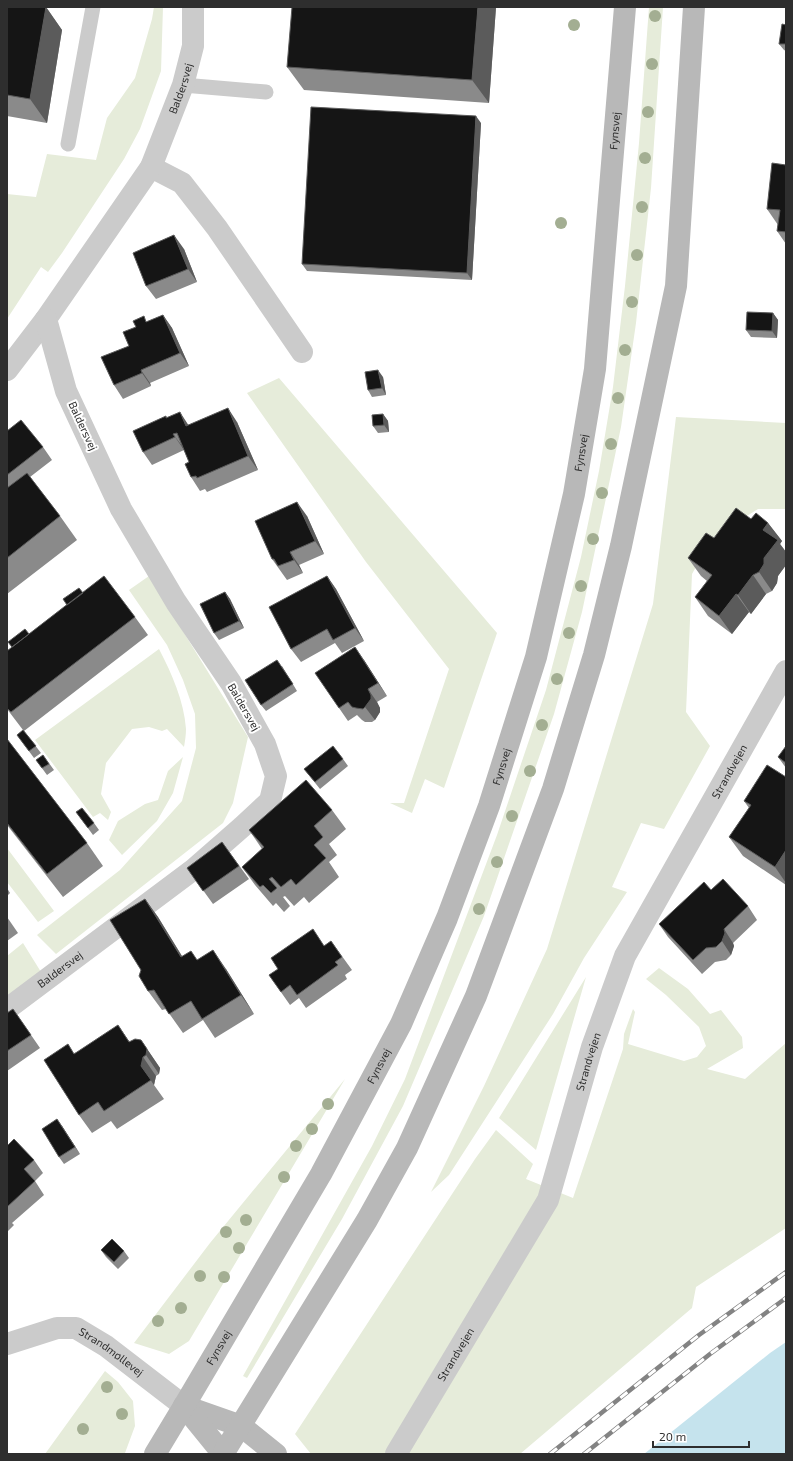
<svg xmlns="http://www.w3.org/2000/svg" width="793" height="1461" viewBox="0 0 793 1461" font-family="'Exo 2',sans-serif">
<rect width="100%" height="100%" fill="#fff"/>
<path fill="#e6ecda" d="M154,7H163L161,71L140,129L124,159L62,253L48,272L41,267L7,319V194L36,197L47,154L96,160L107,118L135,78L152,19Z
M649,7H663L651,188L636,323L621,427L582,612L554,714L484,916L403,1106L342,1219L247,1378L243,1376L372,1146L405,1079L497,835L546,690L581,557L599,471L613,387L625,286L639,143Z
M279,378L497,633L444,788L425,779L412,813L390,803H404L449,669L366,562L247,393Z
M676,417L786,423V509H758L712,538L692,574L686,712L710,746L664,829L641,823L612,887L627,892L584,958L553,1014L449,1175L431,1192L484,1086L547,949L653,604Z
M149,576L248,737L233,803L223,823L56,954L37,935L120,870L182,801L196,748L195,714L183,680L167,645L129,590Z
M159,649C172,674 184,701 186,729C186,735 185,741 184,747L167,729L162,731L149,727L132,729L106,763L101,794L111,812L108,820L100,813L93,817L35,740Z
M183,757L173,793L157,821L122,855L109,840L118,821L145,804L158,800L168,771Z
M7,848L54,911L38,922L7,882Z
M23,943L41,972L7,998V956Z
M659,968L688,989L710,1014L721,1010L742,1037L743,1048L707,1069L745,1079L786,1043V1228L696,1287L692,1308L520,1454H311L295,1434L475,1159L496,1130L533,1164L526,1179L573,1198L623,1049L624,1034L633,1009L635,1012L628,1044L684,1061L697,1057L706,1046L699,1027L666,995L646,979Z
M586,977L536,1150L499,1118Z
M345,1079L189,1341L169,1354L134,1343L210,1243Z
M105,1371L118,1382L133,1401L135,1426L125,1453L45,1454Z"/>
<path fill="#c5e3ed" d="M786,1342V1454H644L770,1353Z"/>
<g fill="none" stroke-linecap="round" stroke-linejoin="round">
<path stroke="#cbcbcb" stroke-width="15" d="M183,85L266,92
M68,144L93,7"/>
<g stroke="#cbcbcb" stroke-width="22">
<path d="M151,167L182,183L217,228L302,352"/>
<path id="s1" d="M7,370L46,319L151,167L183,85L193,46V7"/>
<path id="s2" d="M7,1009L194,869L242,827L270,801L276,776L265,744L231,683L176,602L121,509L66,391L46,319"/>
<path id="s3" d="M7,1344L57,1328H76L106,1346L184,1406"/>
<path id="s4" d="M396,1454L548,1200L592,1047L625,956L786,671"/>
</g>
<g stroke="#b8b8b8" stroke-width="22">
<path d="M184,1406L241,1426L276,1454"/>
<path d="M184,1406L223,1454"/>
<path id="s5" d="M155,1454L184,1406L321,1174L401,1024L447,918L489,806L536,657L574,494L595,369L625,7"/>
<path d="M223,1454L367,1220L407,1148L476,996L553,789L594,655L621,546L676,286L694,7"/>
</g>
<defs>
<path id="rail" d="M550,1454L699,1335L786,1272
M584,1454L710,1354L786,1298"/>
</defs>
<use href="#rail" stroke="#838383" stroke-width="4.5"/>
<use href="#rail" stroke="#fff" stroke-width="3" stroke-dasharray="9" stroke-linecap="butt"/>
</g>
<g fill="#a3ae92">
<circle cx="655" cy="16" r="6"/>
<circle cx="574" cy="25" r="6"/>
<circle cx="652" cy="64" r="6"/>
<circle cx="648" cy="112" r="6"/>
<circle cx="645" cy="158" r="6"/>
<circle cx="642" cy="207" r="6"/>
<circle cx="561" cy="223" r="6"/>
<circle cx="637" cy="255" r="6"/>
<circle cx="632" cy="302" r="6"/>
<circle cx="625" cy="350" r="6"/>
<circle cx="618" cy="398" r="6"/>
<circle cx="611" cy="444" r="6"/>
<circle cx="602" cy="493" r="6"/>
<circle cx="593" cy="539" r="6"/>
<circle cx="581" cy="586" r="6"/>
<circle cx="569" cy="633" r="6"/>
<circle cx="557" cy="679" r="6"/>
<circle cx="542" cy="725" r="6"/>
<circle cx="530" cy="771" r="6"/>
<circle cx="512" cy="816" r="6"/>
<circle cx="497" cy="862" r="6"/>
<circle cx="479" cy="909" r="6"/>
<circle cx="328" cy="1104" r="6"/>
<circle cx="312" cy="1129" r="6"/>
<circle cx="296" cy="1146" r="6"/>
<circle cx="284" cy="1177" r="6"/>
<circle cx="246" cy="1220" r="6"/>
<circle cx="226" cy="1232" r="6"/>
<circle cx="239" cy="1248" r="6"/>
<circle cx="200" cy="1276" r="6"/>
<circle cx="224" cy="1277" r="6"/>
<circle cx="181" cy="1308" r="6"/>
<circle cx="158" cy="1321" r="6"/>
<circle cx="107" cy="1387" r="6"/>
<circle cx="122" cy="1414" r="6"/>
<circle cx="83" cy="1429" r="6"/>
</g>
<path fill="#8a8a8a" d="M7,7H46L62,30L47,123L7,116Z
M496,7L489,103L304,90L287,67Z
M786,25V51L784,50L779,44Z
M481,123L472,280L307,271L302,264Z
M786,165V244L777,231L778,225L767,209Z
M184,249L197,282L156,299L146,286Z
M773,313L778,320L777,338L751,337L746,330Z
M163,315L172,328L189,366L150,383L151,386L123,399L114,385L136,327Z
M383,377L386,395L372,397L368,390Z
M383,414L388,421L389,432L378,433L373,426Z
M166,416L167,418L189,425L237,422L258,470L207,492L205,489L200,491L191,477L189,462L184,450L152,465L143,452Z
M7,431L43,447L52,460L30,477L60,516L77,540L7,594Z
M307,516L324,554L299,565L303,573L287,580L272,559Z
M768,523L782,541L780,544L786,552V565L778,576L777,583L772,591L766,594L751,614L749,612L732,634L708,616L695,597L707,581L701,576L688,558L714,538Z
M327,576L336,589L364,641L342,653L335,643L301,662L291,649Z
M225,592L230,599L244,628L219,640L214,633Z
M83,593L135,617L148,635L24,731L41,753L34,758L17,735L23,730L7,709V651Z
M364,660L387,696L377,702L380,708V712L375,720L372,722H365L362,720L357,715L348,721L339,708Z
M282,666L297,691L266,711L261,705Z
M7,739L87,843L103,866L63,897L7,825Z
M786,746V768L778,757Z
M43,755L54,770L47,775L36,760Z
M343,759L348,766L320,789L304,769Z
M786,777V885L743,856L729,837L749,808L744,801Z
M332,810L346,829L329,844L337,855L329,862L339,877L309,903L304,897L294,906L285,896L283,897L290,906L284,912L276,903L273,906L255,885L242,867L262,849L249,830Z
M76,812L94,823L99,830L93,835Z
M222,842L249,879L213,904L187,868Z
M7,888L10,893L7,896Z
M711,890L748,906L757,920L733,943L734,946L731,955L726,960L715,962L702,974L668,937L659,924Z
M145,899L158,917L182,956L197,960L226,969L254,1014L215,1038L203,1020L183,1033L166,1009L162,1010L148,991L141,970Z
M7,917L18,933L7,941Z
M331,941L352,970L345,975L347,979L306,1008L299,998L290,1005L269,975L324,946Z
M13,1009L40,1048L7,1071V1013Z
M141,1040L160,1068L159,1074L156,1076L154,1085L164,1099L117,1129L111,1121L92,1133L79,1115L74,1053Z
M62,1126L80,1154L64,1164L59,1157Z
M7,1146L34,1160L43,1173L35,1181L44,1195L12,1223L14,1225L7,1232Z
M101,1250L124,1251L129,1258L118,1269L106,1257Z"/>
<path fill="#5b5b5b" d="M46,7L62,30L47,123L30,99Z
M478,7H496L489,103L472,80Z
M476,116L481,123L472,280L467,273Z
M174,235L184,249L197,282L188,269Z
M773,313L778,320L777,338L772,331Z
M163,315L172,328L189,366L180,353Z
M141,370L150,383L151,386L142,373Z
M378,370L383,377L386,395L382,388Z
M228,408L237,422L258,470L248,456Z
M180,412L189,426H186Z
M383,414L388,421L389,432L384,425Z
M173,434L183,447L184,450L175,437Z
M297,502L307,516L324,554L315,541Z
M768,523L782,541L780,544L786,552V565L778,576L777,583L772,591L759,572L763,530Z
M290,552L299,565L303,573L294,560Z
M753,575L766,594L751,614L738,595Z
M327,576L336,589L364,641L355,628Z
M225,592L230,599L244,628L239,621Z
M736,594L749,612L732,634L719,616Z
M355,647L364,660L387,696L378,683Z
M368,689L377,702L380,708V712L375,720L365,707Z
M786,850V883L775,867Z
M145,899L158,917L194,976L181,957Z
M724,929L733,943L734,946L731,955L722,941Z
M213,950L226,969L254,1014L241,995Z
M118,1025L131,1044L143,1057L156,1076L154,1085L141,1066Z
M141,1040L160,1068L159,1074L146,1055Z
M57,1119L62,1126L80,1154L75,1147Z"/>
<path fill="#151515" stroke="#5b5b5b" d="M7,7H46L30,99L7,95Z
M292,7H478L472,80L287,67Z
M782,24L786,25V44H779Z
M311,107L476,116L467,273L302,264Z
M772,163L786,165V232L777,231L780,210L767,209Z
M174,235L188,269L146,286L133,253Z
M747,312L773,313L772,331L746,330Z
M163,315L180,353L141,370L142,373L114,385L101,357L129,346L123,332L136,327L133,321L144,316L146,322Z
M378,370L382,388L368,390L365,372Z
M228,408L248,456L197,478L196,476L191,477L185,464L189,462L177,433L173,434L175,437L143,452L133,431L166,416V418L180,412L186,426Z
M383,414L384,425L373,426L372,415Z
M21,420L43,447L7,475V431Z
M27,473L60,516L7,558V488Z
M297,502L315,541L290,552L294,560L278,566L274,559H272L255,521Z
M736,508L751,519L756,513L768,523L763,530L778,540L764,558V564L759,572L753,575L738,595L736,594L719,616L695,597L712,575L688,558L706,533L714,538Z
M104,576L135,617L11,712L7,708V651Z
M327,576L355,628L333,640L327,629L291,649L269,607Z
M79,588L83,593L67,605L63,599Z
M225,592L239,621L214,633L200,604Z
M25,629L29,634L12,647L8,642Z
M355,647L378,683L368,689L371,695V699L365,707L363,709L356,708L352,707L348,702L339,708L315,673Z
M277,660L293,684L261,705L245,680Z
M23,730L36,746L29,751L17,735Z
M7,739L87,843L47,874L7,823Z
M333,746L343,759L315,782L304,769Z
M786,746V763L778,757Z
M43,755L49,764L42,768L36,760Z
M767,765L786,777V850L775,867L729,837L751,805L744,801Z
M306,780L332,810L314,826L323,837L314,845L326,858L296,885L291,879L281,887L272,877L269,879L277,888L271,893L263,885L260,887L242,867L264,847L249,830Z
M82,808L94,823L88,828L76,812Z
M222,842L239,866L203,891L187,868Z
M723,879L748,906L724,929L725,933L722,941L716,947L706,948L693,960L659,924L704,882L711,890Z
M145,899L181,957L191,951L197,960L213,950L241,995L202,1019L191,1001L169,1014L154,990L148,991L139,976L141,970L110,920Z
M313,929L324,946L331,941L342,957L335,962L338,965L297,995L290,985L281,992L269,975L278,969L271,958Z
M13,1009L31,1035L7,1051V1013Z
M118,1025L129,1042L135,1039L141,1040L147,1049L146,1055L143,1057L141,1066L151,1080L104,1111L98,1102L79,1115L44,1060L68,1044L74,1054Z
M57,1119L75,1147L59,1157L42,1129Z
M14,1139L34,1160L24,1169L35,1181L7,1207V1146Z
M112,1239L124,1251L114,1262L101,1250Z"/>
<g text-anchor="middle" stroke-width="4" stroke-linejoin="round" paint-order="stroke">
<g font-size="11" fill="#2e2e2e" stroke="#fff">
<text dy="4" stroke="none"><textPath href="#s1" startOffset="333">Baldersvej</textPath></text>
<text dy="4" stroke="none"><textPath href="#s5" startOffset="1420">Fynsvej</textPath></text>
<text transform="translate(83 426) rotate(65)" y="4">Baldersvej</text>
<text dy="4" stroke="none"><textPath href="#s5" startOffset="1096">Fynsvej</textPath></text>
<text transform="translate(244 707) rotate(60)" y="4">Baldersvej</text>
<text dy="4" stroke="none"><textPath href="#s5" startOffset="772">Fynsvej</textPath></text>
<text dy="4" stroke="none"><textPath href="#s4" startOffset="764">Strandvejen</textPath></text>
<text dy="4" stroke="none"><textPath href="#s2" startOffset="66">Baldersvej</textPath></text>
<text dy="4" stroke="none"><textPath href="#s4" startOffset="440">Strandvejen</textPath></text>
<text dy="4" stroke="none"><textPath href="#s5" startOffset="448">Fynsvej</textPath></text>
<text dy="4" stroke="none"><textPath href="#s5" startOffset="124">Fynsvej</textPath></text>
<text dy="4" stroke="none"><textPath href="#s3" startOffset="114">Strandmøllevej</textPath></text>
<text dy="4" stroke="none"><textPath href="#s4" startOffset="116">Strandvejen</textPath></text>
</g>
</g>
<rect width="793" height="1461" fill="none" stroke="#2e2e2e" stroke-width="16"/>
<path d="M653 1441v6h96v-6" fill="none" stroke="#2e2e2e" stroke-width="2"/>
<text x="659" y="1441" font-size="12" fill="#2e2e2e" stroke="#ffffff" stroke-width="3" paint-order="stroke">20 m</text>
</svg>
